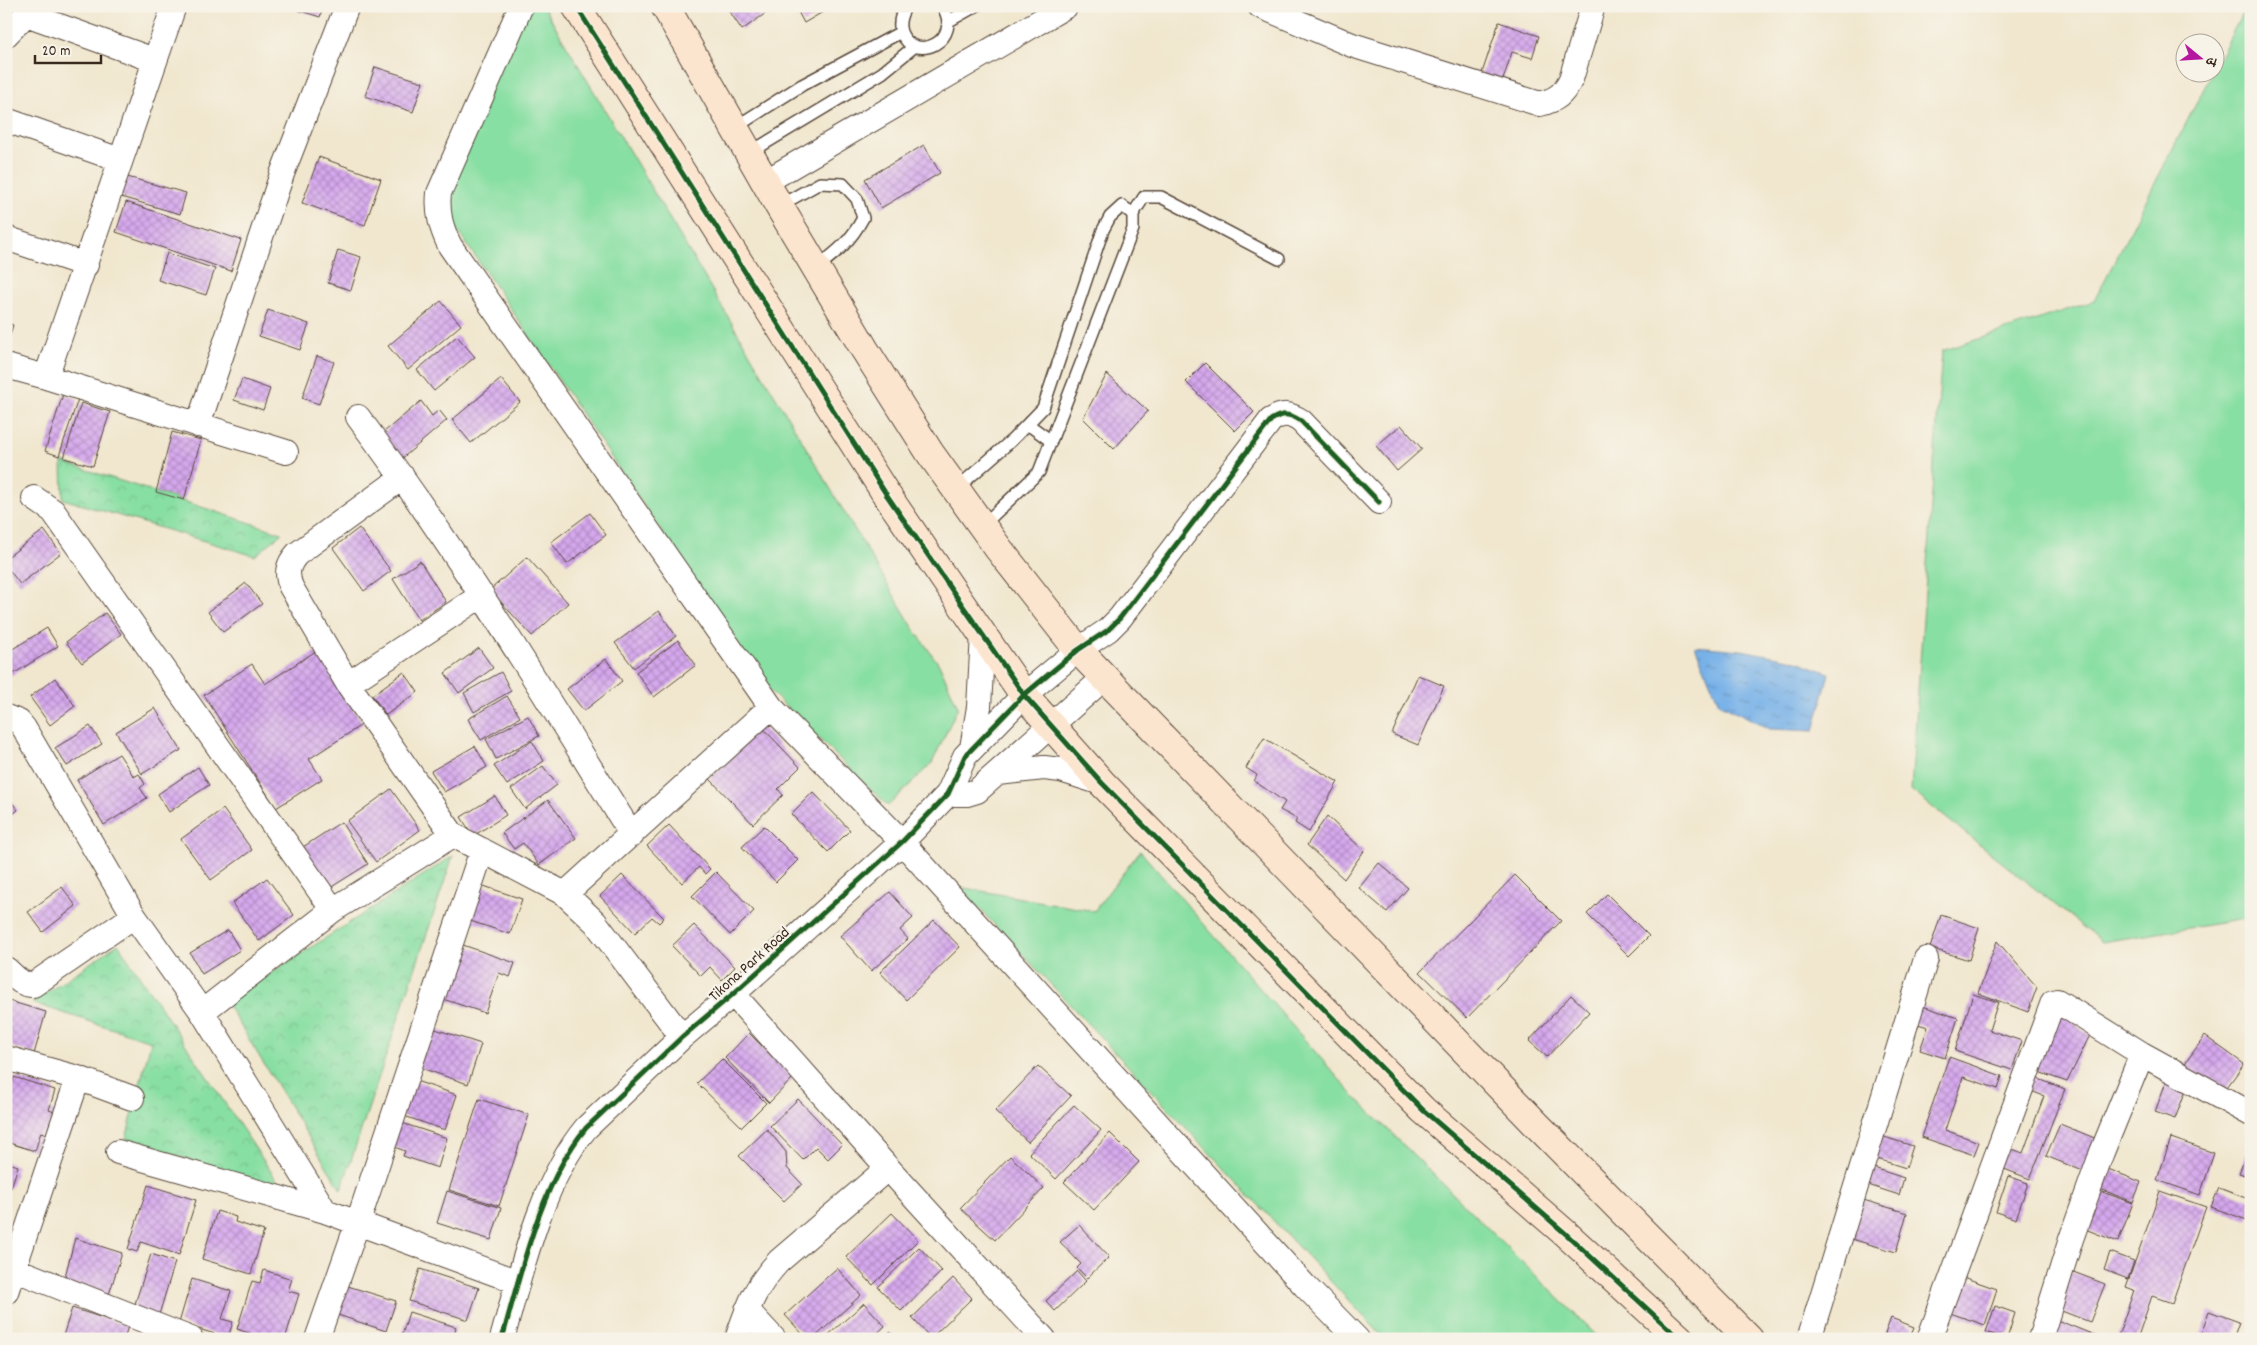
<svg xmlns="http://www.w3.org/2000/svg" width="2257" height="1345" viewBox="0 0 2257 1345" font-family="Dekko,'Playpen Sans Deva',sans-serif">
<defs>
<pattern id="park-crowns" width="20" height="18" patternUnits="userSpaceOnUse" patternTransform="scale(1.25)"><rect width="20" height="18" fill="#88dfa3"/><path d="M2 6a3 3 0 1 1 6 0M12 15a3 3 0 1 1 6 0" fill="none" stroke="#76c08c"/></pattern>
<pattern id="water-ripples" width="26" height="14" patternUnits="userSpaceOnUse" patternTransform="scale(1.25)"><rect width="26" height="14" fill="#77b1e8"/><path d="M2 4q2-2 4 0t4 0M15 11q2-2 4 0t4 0" fill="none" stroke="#6390bb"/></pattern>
<pattern id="building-cross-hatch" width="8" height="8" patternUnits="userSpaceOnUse" patternTransform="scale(1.25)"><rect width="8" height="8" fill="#d6a8ee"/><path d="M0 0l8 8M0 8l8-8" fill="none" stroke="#af89c0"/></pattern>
</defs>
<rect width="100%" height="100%" fill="#f7f3e8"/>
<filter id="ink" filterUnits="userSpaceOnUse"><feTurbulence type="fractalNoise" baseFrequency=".02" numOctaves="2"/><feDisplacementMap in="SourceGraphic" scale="10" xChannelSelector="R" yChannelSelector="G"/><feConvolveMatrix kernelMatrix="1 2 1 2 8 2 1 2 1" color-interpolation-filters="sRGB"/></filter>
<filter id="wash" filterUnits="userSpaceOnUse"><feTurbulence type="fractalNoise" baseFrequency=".0096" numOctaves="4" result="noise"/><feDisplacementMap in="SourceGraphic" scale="20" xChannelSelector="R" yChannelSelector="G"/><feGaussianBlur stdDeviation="1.12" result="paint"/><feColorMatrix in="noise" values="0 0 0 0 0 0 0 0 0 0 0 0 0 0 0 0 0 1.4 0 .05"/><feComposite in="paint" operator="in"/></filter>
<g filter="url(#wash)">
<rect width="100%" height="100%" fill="#f1e7cf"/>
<path fill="#88dfa3" stroke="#628460" d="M516,6H543L914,629L940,666L958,707L932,763L888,806L769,690L443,209Z
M2246,6H2251V918L2102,942L1911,790L1942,351L2094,301L2212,73L2214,72L2215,67Z
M1140,851L1352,1094L1600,1339H1385L959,887L1094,911Z"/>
<path fill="url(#park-crowns)" stroke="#628460" d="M62,462L282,533L255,556L63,499Z
M453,856L341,1190L226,1002Z
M118,944L284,1191L126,1139L151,1041L32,1003Z"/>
<path fill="url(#water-ripples)" stroke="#596e83" d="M1695,646L1741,650L1794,660L1829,673L1814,731L1770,729L1719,703Z"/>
<g id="blocks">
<path fill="url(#building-cross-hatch)" d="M285,6H323L320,17Z
M726,6H776L742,30Z
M795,6H833L804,23Z
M1499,22L1539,36L1532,58L1512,52L1500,89L1479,82Z
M375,67L423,82L413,112L365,96Z
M924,145L940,173L881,208L865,179Z
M319,157L381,179L365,225L302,203Z
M120,175L186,193L180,214L114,195Z
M126,202L241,240L231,271L116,232Z
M338,250L361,257L351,290L328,283Z
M167,253L215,269L206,295L158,280Z
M441,301L461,325L408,370L388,346Z
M268,310L309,324L300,350L259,336Z
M6,323L13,325L7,345H6Z
M457,336L475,357L434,391L417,370Z
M317,356L334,362L319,404L302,398Z
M1205,363L1254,412L1235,431L1186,382Z
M1107,374L1148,411L1114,449L1083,418Z
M242,379L270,389L263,410L234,400Z
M501,379L520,402L471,443L452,420Z
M63,394L78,399L59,456L45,451Z
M421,401L432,416L439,410L447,420L399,461L378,437Z
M81,403L110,412L93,466L64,458Z
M1401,425L1422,449L1397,471L1376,446Z
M172,432L201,440L184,500L156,492Z
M590,513L606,535L567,564L551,542Z
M359,528L391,571L364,591L333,548Z
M44,530L61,553L20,584L6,566V558Z
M527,557L568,603L532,636L490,590Z
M420,561L446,602L419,620L393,579Z
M246,583L262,604L223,632L208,612Z
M659,611L676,636L634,668L615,643Z
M105,613L121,634L82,663L66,642Z
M47,628L58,646L10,676L6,670V653Z
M678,640L696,665L654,697L636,672Z
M479,648L493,668L459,693L445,673Z
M316,651L363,724L309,759L322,779L276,808L204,695L252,664L265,684Z
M606,659L622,681L584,711L567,689Z
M404,672L418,692L386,715L372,695Z
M501,672L511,691L474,712L464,693Z
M1418,675L1444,686L1418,745L1392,734Z
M55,678L75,706L50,725L30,697Z
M507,696L520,717L481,740L468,719Z
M155,708L181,750L142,774L116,732Z
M528,716L539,736L496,759L486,739Z
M760,725L800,767L778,789L783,795L753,824L710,779L739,751Z
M90,726L102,744L67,766L55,748Z
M1264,738L1338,782L1309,832L1295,823L1297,819L1280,810L1285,802L1254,781L1257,775L1246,768Z
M532,741L544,761L507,785L494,766Z
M475,746L487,767L444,792L431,771Z
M119,754L134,777L139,774L145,784L140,788L147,798L104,825L77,780Z
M543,766L557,785L525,809L511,789Z
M198,767L209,785L169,812L158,794Z
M391,789L420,830L376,862L347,821Z
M813,792L850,830L828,852L791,814Z
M6,795L18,810L6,819Z
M495,796L506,815L473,836L461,817Z
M548,800L576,838L539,865L523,843L514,849L502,833Z
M223,809L252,850L211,880L181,839Z
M1327,816L1364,851L1344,879L1307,845Z
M341,822L368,864L330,888L303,847Z
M669,825L710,869L705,874L699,867L682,883L647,846Z
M764,826L798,860L776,882L742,847Z
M1379,863L1408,888L1387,912L1359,888Z
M716,872L754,911L730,935L692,896Z
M622,875L664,918L659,923L652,917L635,933L600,896Z
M1515,875L1561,921L1467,1018L1420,972Z
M267,878L294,915L259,941L232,903Z
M472,882L522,899L510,934L461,918Z
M62,887L76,906L43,932L28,912Z
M890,892L913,918L900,930L908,939L871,971L840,936Z
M1607,894L1649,936L1629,956L1587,914Z
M1941,915L1979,928L1969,960L1930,948Z
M934,920L960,947L906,1000L880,972Z
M694,925L735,967L722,980L710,967L701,976L672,946Z
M228,930L240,950L202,974L190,953Z
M1997,941L2037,987L2028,1012L1978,993Z
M460,944L515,963L510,977L499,973L485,1013L443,999Z
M1973,994L1998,1002L1989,1030L2022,1041L2012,1070L1955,1051Z
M1571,995L1589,1012L1547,1057L1529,1041Z
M9,1001L46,1012L34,1054L6,1045V1010Z
M1917,1004L1958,1018L1945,1058L1920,1050L1928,1027L1911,1022Z
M2053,1007L2090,1035L2067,1082L2030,1069Z
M426,1026L481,1044L468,1084L412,1065Z
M749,1033L793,1078L769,1103L725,1058Z
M2205,1036L2244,1064L2222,1094L2183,1066Z
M1949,1057L2002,1076L1998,1089L1963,1077L1945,1130L1979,1142L1974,1155L1921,1137Z
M722,1059L766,1103L742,1127L697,1083Z
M1038,1066L1071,1096L1028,1142L995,1111Z
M2028,1075L2065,1089L2030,1179L1994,1165L2001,1145L2023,1153L2044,1096L2023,1088Z
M14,1077L55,1090L49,1110L60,1114L53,1136L41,1132L35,1151L6,1142V1102Z
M2167,1079L2187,1087L2175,1119L2155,1112Z
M413,1080L457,1095L445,1130L401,1115Z
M479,1099L529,1115L499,1206L449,1190Z
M798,1099L842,1145L828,1159L816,1147L803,1160L770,1126Z
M1074,1105L1101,1130L1056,1179L1029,1153Z
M399,1122L447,1138L438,1168L403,1156L405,1151L392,1146Z
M2060,1124L2097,1139L2083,1171L2046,1156Z
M767,1129L786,1152L787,1168L802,1184L784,1201L739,1156Z
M1110,1133L1139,1162L1094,1210L1064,1182Z
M1878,1135L1913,1146L1906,1168L1871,1157Z
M2171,1138L2214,1153L2200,1195L2157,1180Z
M2251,1142V1177L2239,1173Z
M1010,1156L1044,1188L995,1240L960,1208Z
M6,1162L18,1166L11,1188L6,1186Z
M1868,1166L1904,1178L1899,1195L1862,1183Z
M2103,1167L2141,1182L2133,1202L2095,1187Z
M2008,1176L2028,1183L2016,1219L1996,1212Z
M148,1185L196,1200L179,1255L141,1242L137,1252L128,1249Z
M2219,1188L2251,1200V1209L2247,1220L2211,1207Z
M2094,1189L2133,1203L2118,1242L2080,1227Z
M447,1191L501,1208L491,1240L437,1223Z
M2160,1191L2206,1207L2172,1303L2152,1296L2137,1339H2117L2134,1290L2126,1287Z
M1860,1199L1907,1213L1896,1252L1848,1238Z
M217,1211L236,1217L235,1222L264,1231L251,1274L202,1259Z
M892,1213L918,1240L873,1285L846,1257Z
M1079,1225L1109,1257L1087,1278L1077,1268L1081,1264L1060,1242Z
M75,1238L122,1253L107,1301L63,1284Z
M919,1247L942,1271L901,1311L878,1287Z
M2110,1252L2134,1261L2128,1279L2104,1270Z
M151,1254L175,1262L158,1318L133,1310Z
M837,1268L861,1295L813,1339H807L785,1315Z
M420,1269L479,1288L468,1320L409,1301Z
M264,1270L292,1279L288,1291L299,1294L285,1339H267L237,1329L252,1281L260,1283Z
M2068,1270L2105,1284L2090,1322L2054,1308Z
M1077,1271L1086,1281L1055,1311L1046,1301Z
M1957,1275L1997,1289L1985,1325L1944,1311Z
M953,1278L972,1298L931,1338L912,1318Z
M192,1279L231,1291L222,1319L233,1322L228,1338L179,1323Z
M338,1283L396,1301L386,1331L329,1312Z
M864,1303L885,1326L871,1339H824Z
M1995,1306L2015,1313L2007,1339L1986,1332Z
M72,1308L128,1326L124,1339H62Z
M2209,1311L2239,1322L2233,1339H2199Z
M409,1312L456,1327L453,1339H413L402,1335Z
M1891,1318L1914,1327L1909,1339H1883Z
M2052,1318L2104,1339H2044Z
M890,1332L897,1339H882Z"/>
</g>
</g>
<g filter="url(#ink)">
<use href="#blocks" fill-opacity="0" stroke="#564639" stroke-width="1"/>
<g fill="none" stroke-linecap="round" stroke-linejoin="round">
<defs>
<path id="lane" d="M906,6C901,14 898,23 901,32C914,65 965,40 942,6
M949,21L976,6
M734,128L802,85L901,32
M749,153L882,73L915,46
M779,206L820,183L843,184L857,199L863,218C850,242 838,251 816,268
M1133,214L1144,197H1161L1279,259
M1029,425L1051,441
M956,489L1012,440L1043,408L1103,230L1110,217L1122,206L1133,214V229L1039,472L982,526"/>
<path id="street" d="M521,6L439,193C437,213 441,228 450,246L771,707L899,839L1305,1286L1357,1339
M1260,6L1352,45L1540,104C1556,100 1563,95 1571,79L1593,6
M26,14L154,60
M6,35L34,6
M6,120L120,160
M765,182L1066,6
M6,238L86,265
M6,366L46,377L286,452
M46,377L174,6
M358,417C458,551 544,694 632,835
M198,425L282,174L347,6
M403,477L297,554C287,565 286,574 291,587L348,684L453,835L565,894L595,922L682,1037
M34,498L53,511L333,910
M348,684L482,595
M6,717L19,722L24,728L134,916L202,1012L325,1211
M972,748L979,707L983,634
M998,773L1044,768L1061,770L1102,783
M948,794H967L977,791L1103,679
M565,894L771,707
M6,969C15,977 21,985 33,985L134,916
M733,994L888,1168L1044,1339
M202,1012L333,910L453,835
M6,1058L78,1078L132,1098
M118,1152L325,1211L518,1282
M6,1266L191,1339
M6,1292L78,1078
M747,1310L774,1339
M317,1339L358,1222L482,850
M502,1339C521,1272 541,1182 586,1128L682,1037L733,994L902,842L948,794L965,756L1024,695L1078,650L1108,630L1120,618L1271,420C1283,413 1289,413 1301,421L1379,502
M737,1339C749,1305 754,1288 779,1261L888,1168
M1809,1339L1926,959
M1929,1339L2053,1002L2057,1001L2142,1054L2251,1114
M2040,1339L2071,1239L2102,1152L2142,1054"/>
<path id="secondary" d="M576,6L886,494L1024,695L1102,783L1423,1110L1566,1234L1680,1339
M665,6L779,206L865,350L930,453L998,548L1078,650L1536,1124L1749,1339"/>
</defs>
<use href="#lane" stroke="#564639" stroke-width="14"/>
<use href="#street" stroke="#564639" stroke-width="26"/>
<use href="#secondary" stroke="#564639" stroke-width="30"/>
<use href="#lane" stroke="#fff" stroke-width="11"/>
<use href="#street" stroke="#fff" stroke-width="24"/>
<use href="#secondary" stroke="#fce5cf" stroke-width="28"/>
<defs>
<path id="cycleway" d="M576,6L886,494L1024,695L1102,783L1423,1110L1566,1234L1680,1339
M502,1339C521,1272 541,1182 586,1128L682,1037L733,994L902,842L948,794L965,756L1024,695L1078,650L1108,630L1120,618L1271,420C1283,413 1289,413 1301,421L1379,502"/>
</defs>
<use href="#cycleway" stroke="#f7f3e8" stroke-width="8"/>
<use href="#cycleway" stroke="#1b5e20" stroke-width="5"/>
</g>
</g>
<g text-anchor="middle" stroke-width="4.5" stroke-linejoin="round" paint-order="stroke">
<g font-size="16" fill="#3b2a1e" stroke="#f7f3e8">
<text transform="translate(748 963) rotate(-42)" y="6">Tikona Park Road</text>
</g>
</g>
<rect width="2257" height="1345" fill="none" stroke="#f7f3e8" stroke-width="25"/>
<g transform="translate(2200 58) rotate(108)"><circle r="24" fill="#f7f3e8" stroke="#aca397"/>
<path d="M0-4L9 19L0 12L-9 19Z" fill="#b5179e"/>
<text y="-8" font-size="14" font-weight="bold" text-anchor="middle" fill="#3b2a1e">उ</text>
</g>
<path d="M35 55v8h66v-8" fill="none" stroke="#3b2a1e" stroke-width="2.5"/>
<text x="42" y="55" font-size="15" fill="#3b2a1e" stroke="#f7f3e8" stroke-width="4" paint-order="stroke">20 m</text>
</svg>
